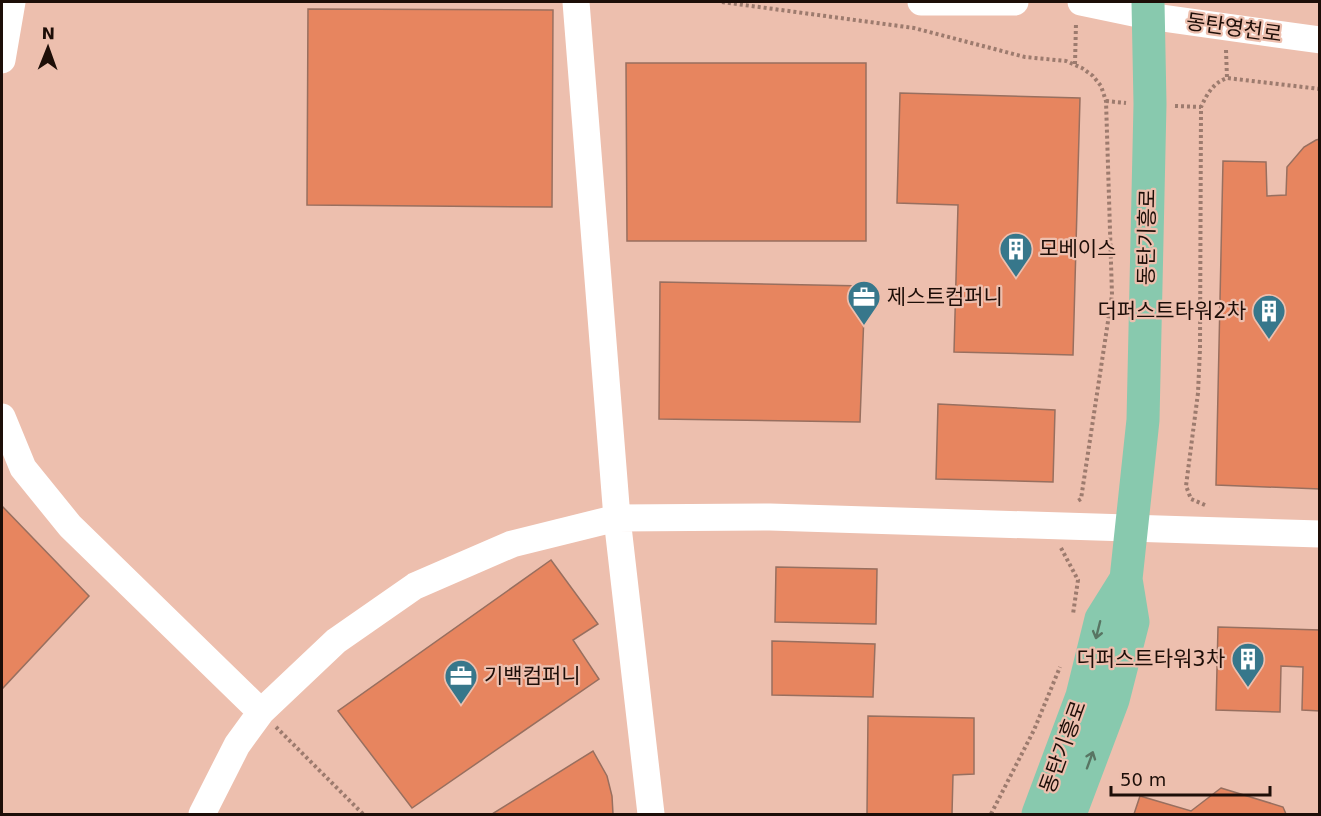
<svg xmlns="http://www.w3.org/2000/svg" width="1321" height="816" viewBox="0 0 1321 816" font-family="'DejaVu Sans','Noto Sans KR',sans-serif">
<rect width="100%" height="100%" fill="#edbfae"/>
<path fill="#e7855f" stroke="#986f5f" stroke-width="1.5" d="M308,9L553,10L552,207L307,205Z
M626,63H866V241H627Z
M900,93L1080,98L1073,355L954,352L958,205L897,203Z
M1320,139V489L1216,485L1223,161L1266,162L1267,196L1286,195L1287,167L1304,147L1316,140Z
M660,282L865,286L860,422L659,419Z
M938,404L1055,410L1053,482L936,479Z
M2,506L89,596L2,689Z
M551,560L598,624L573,640L599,679L412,808L338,711Z
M776,567L877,569L876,624L775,622Z
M1218,627L1320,630V711L1302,710L1303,667L1281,666L1280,712L1216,710Z
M772,641L875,644L873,697L772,695Z
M868,716L974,718V774L953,775L952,814H867Z
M593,751L607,776L612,796L613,814H492Z
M1221,788L1283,807L1286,814H1134L1140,796L1191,811Z"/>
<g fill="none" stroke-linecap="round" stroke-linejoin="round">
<path stroke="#9d7b6e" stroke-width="4" stroke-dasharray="3 3" stroke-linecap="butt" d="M722,2L914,28L1025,57L1066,61L1082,68L1093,76L1101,86L1106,101L1112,295L1081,499L1076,502
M1226,50L1227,78
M1075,64L1076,23
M1106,101L1126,103
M1175,106L1201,107
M1205,505L1191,499L1186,486L1198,393L1200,349L1201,107C1207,94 1213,83 1227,78L1320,89
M1061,548L1078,580L1073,614
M276,727L363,814
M991,814L1034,730L1060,667"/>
<path stroke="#fff" stroke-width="27" d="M576,2L617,518L651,814
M921,2H1015
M1081,2L1148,16L1320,40
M2,60L12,2
M2,417L23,468L70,526L261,712
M202,814L237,745L261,712L336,641L415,586L512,544L617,518L770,517L1320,534"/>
<path stroke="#88c9ae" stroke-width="33" d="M1038,814L1082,696L1101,619L1126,579
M1070,814L1113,700L1133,622L1126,579L1143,420L1150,104L1148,2"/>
</g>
<defs><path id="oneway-shaft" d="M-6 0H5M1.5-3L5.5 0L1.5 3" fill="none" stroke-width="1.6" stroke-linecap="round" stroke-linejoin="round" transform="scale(1.5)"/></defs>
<g stroke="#587563">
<use href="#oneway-shaft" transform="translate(1098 630) rotate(104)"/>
<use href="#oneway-shaft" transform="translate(1090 760) rotate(-70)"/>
</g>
<defs>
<symbol id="building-pin" viewBox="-11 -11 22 30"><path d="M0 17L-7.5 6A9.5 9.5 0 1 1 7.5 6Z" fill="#37778b" stroke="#edbfae"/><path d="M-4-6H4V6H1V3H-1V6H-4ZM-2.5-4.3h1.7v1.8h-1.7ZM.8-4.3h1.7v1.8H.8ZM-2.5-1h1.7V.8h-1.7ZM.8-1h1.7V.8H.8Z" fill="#fff"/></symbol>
<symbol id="office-pin" viewBox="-11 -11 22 30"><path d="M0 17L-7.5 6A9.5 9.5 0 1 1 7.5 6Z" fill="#37778b" stroke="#edbfae"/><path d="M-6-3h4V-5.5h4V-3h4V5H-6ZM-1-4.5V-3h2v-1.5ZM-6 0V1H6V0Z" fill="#fff"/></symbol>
</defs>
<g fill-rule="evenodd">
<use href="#building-pin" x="997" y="230" width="38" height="52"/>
<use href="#office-pin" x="845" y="278" width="38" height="52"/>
<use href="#building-pin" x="1250" y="292" width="38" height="52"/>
<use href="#building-pin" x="1229" y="640" width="38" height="52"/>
<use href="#office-pin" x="442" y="657" width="38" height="52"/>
</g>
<g text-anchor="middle" stroke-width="4.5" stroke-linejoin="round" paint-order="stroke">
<g font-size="21" fill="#1d0e08" stroke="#edbfae">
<text transform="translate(1234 28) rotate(8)" y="7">동탄영천로</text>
<text transform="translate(1147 237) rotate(-89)" y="7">동탄기흥로</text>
<text transform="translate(1063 747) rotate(-70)" y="7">동탄기흥로</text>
</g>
<g font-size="21" fill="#1d0e08" stroke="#edbfae" text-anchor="start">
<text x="1039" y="256">모베이스</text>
<text x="887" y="304">제스트컴퍼니</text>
<text x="1246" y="318" text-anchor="end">더퍼스트타워2차</text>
<text x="1225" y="666" text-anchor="end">더퍼스트타워3차</text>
<text x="484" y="683">기백컴퍼니</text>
</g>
</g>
<rect width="1321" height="816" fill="none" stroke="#1d0e08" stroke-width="6"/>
<g transform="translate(48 48) rotate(1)" stroke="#edbfae" stroke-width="4.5" paint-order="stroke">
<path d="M0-4.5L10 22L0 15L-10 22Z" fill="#1d0e08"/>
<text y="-9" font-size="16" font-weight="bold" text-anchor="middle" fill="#1d0e08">N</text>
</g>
<path d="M1111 786v9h159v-9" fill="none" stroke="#1d0e08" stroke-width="3"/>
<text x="1120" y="786" font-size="18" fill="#1d0e08" stroke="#edbfae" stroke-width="4.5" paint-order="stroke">50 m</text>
</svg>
